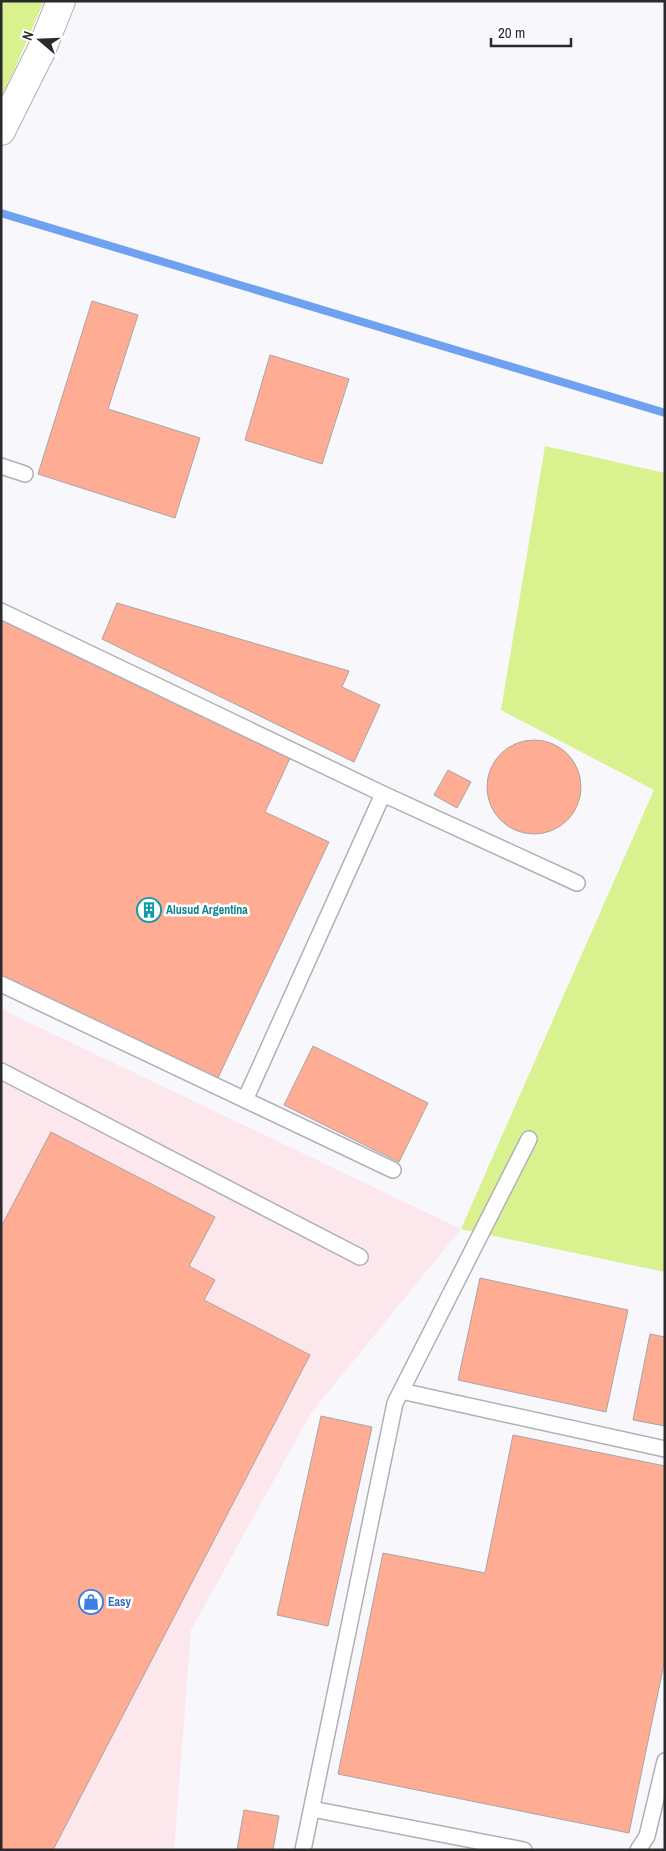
<svg xmlns="http://www.w3.org/2000/svg" width="666" height="1851" viewBox="0 0 666 1851" font-family="'Archivo Narrow',sans-serif">
<rect width="100%" height="100%" fill="#f7f7fc"/>
<path fill="#fce7ed" d="M1,1009L461,1229L311,1413L191,1630L174,1850H1Z"/>
<path fill="#daf18f" d="M1,1H44L1,100Z
M545,446L665,473V1272L461,1229L654,790L501,710Z"/>
<g fill="none" stroke-linecap="round" stroke-linejoin="round">
<path stroke="#6ea2f1" stroke-width="8" d="M1,213L665,413"/>
</g>
<path fill="#feac93" stroke="#aaa5a3" d="M92,301L138,315L108,409L200,438L175,518L38,474Z
M270,355L349,379L322,464L245,440Z
M117,603L349,671L342,687L380,705L354,762L102,639Z
M1,617L292,754L265,812L329,842L217,1080L1,979Z
M487 787a47 47 0 1 1 94 0a47 47 0 1 1-94 0Z
M448,770L471,782L457,808L434,795Z
M313,1046L428,1103L399,1162L284,1105Z
M51,1132L215,1217L189,1266L215,1280L204,1300L310,1355L53,1850H1V1227Z
M480,1278L628,1310L606,1412L458,1380Z
M650,1334L665,1337V1426L633,1420Z
M321,1416L372,1427L328,1626L277,1615Z
M513,1435L665,1466V1659L629,1833L338,1774L383,1553L485,1573Z
M244,1810L279,1816L273,1850H237Z"/>
<g fill="none" stroke-linecap="round" stroke-linejoin="round">
<defs>
<path id="service" d="M1,466L25,474
M1,611L383,794L577,883
M1,984L393,1170
M1,1071L360,1257
M245,1100L383,794
M401,1391L665,1449
M312,1809L524,1850
M303,1850L395,1403L529,1139
M638,1850L647,1836L665,1761"/>
<path id="tertiary" d="M1,131L41,51L61,1"/>
</defs>
<use href="#service" stroke="#b1b0b5" stroke-width="18"/>
<use href="#tertiary" stroke="#b1b0b5" stroke-width="30"/>
<use href="#service" stroke="#fff" stroke-width="15"/>
<use href="#tertiary" stroke="#fff" stroke-width="28"/>
</g>
<defs>
<symbol id="building-ring" viewBox="-11 -11 22 22"><circle r="9.5" fill="#fff" stroke="#0f9aa8" stroke-width="1.5"/><path d="M-4-6H4V6H1V3H-1V6H-4ZM-2.5-4.3h1.7v1.8h-1.7ZM.8-4.3h1.7v1.8H.8ZM-2.5-1h1.7V.8h-1.7ZM.8-1h1.7V.8H.8Z" fill="#0f9aa8"/></symbol>
<symbol id="shop-ring" viewBox="-11 -11 22 22"><circle r="9.5" fill="#fff" stroke="#3f7fe0" stroke-width="1.5"/><path d="M-5-2.5h2.3a2.7 3.5 0 0 1 5.4 0H5L5.5 6h-11ZM-1.5-2.5h3a1.5 2.3 0 0 0-3 0Z" fill="#3f7fe0"/></symbol>
</defs>
<g fill-rule="evenodd">
<use href="#building-ring" x="135" y="896" width="28" height="28"/>
<use href="#shop-ring" x="77" y="1588" width="28" height="28"/>
</g>
<g text-anchor="middle" stroke-width="5" stroke-linejoin="round" paint-order="stroke">
<g font-size="12" font-weight="bold" fill="#0d838f" stroke="#fff" text-anchor="start">
<text x="166" y="914">Alusud Argentina</text>
</g>
<g font-size="12" font-weight="bold" fill="#366cbe" stroke="#fff" text-anchor="start">
<text x="108" y="1606">Easy</text>
</g>
</g>
<rect width="666" height="1851" fill="none" stroke="#2a2a2c" stroke-width="5"/>
<g transform="translate(40 40) rotate(289)" stroke="#ffffff" stroke-width="4" paint-order="stroke">
<path d="M0-4L9 19L0 12L-9 19Z" fill="#2a2a2c"/>
<text y="-8" font-size="14" font-weight="bold" text-anchor="middle" fill="#2a2a2c">N</text>
</g>
<path d="M491 38v8h80v-8" fill="none" stroke="#2a2a2c" stroke-width="2.5"/>
<text x="498" y="38" font-size="15" fill="#2a2a2c" stroke="#ffffff" stroke-width="4" paint-order="stroke">20 m</text>
</svg>
